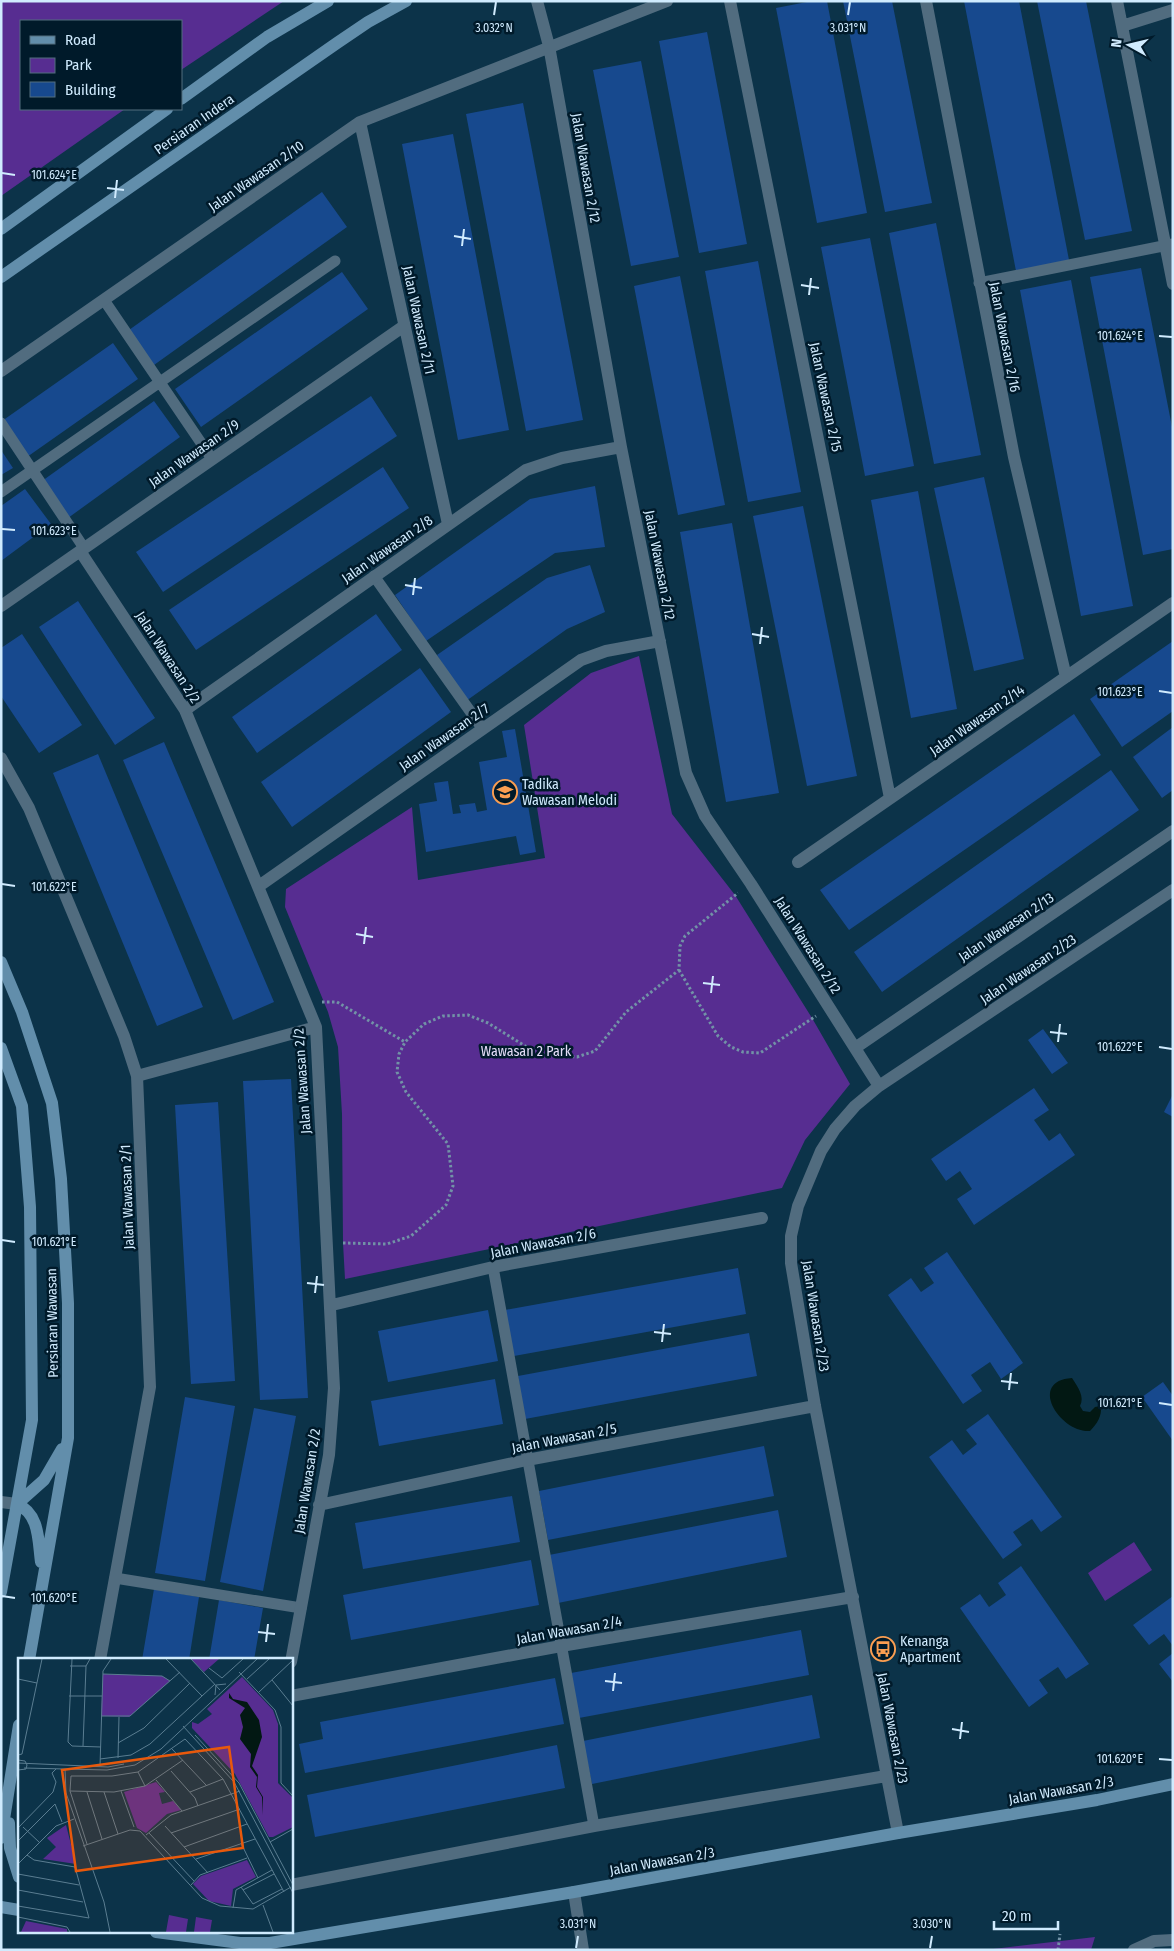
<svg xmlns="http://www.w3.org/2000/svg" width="1174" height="1951" viewBox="0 0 1174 1951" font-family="'Fira Sans Condensed',sans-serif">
<rect width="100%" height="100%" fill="#0c3349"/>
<path fill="#572d91" d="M1,1H284L181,70V21H21V109H125L1,196Z
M639,656L672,814L735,895L812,1018L850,1084L805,1140L782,1188L345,1279L343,1243L342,1114L338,1047L328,1012L285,907L286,889L412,807L418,880L545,858L524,725L591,673Z
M1134,1542L1152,1570L1105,1601L1088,1573Z
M1095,1937L1091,1950H985Z"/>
<path fill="#021813" d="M1072,1378C1078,1387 1085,1397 1080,1406L1083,1411L1090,1412L1095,1407L1101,1406C1102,1416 1097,1424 1090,1431C1060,1433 1027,1381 1072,1378Z"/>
<path fill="#17498e" d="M812,1H827L867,213L817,223L776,8Z
M843,1H892L932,203L885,212Z
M964,1H1019L1069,260L1016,271Z
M1037,1H1086L1132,231L1085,240Z
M707,32L747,244L699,253L659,41Z
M641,61L679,257L631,266L593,70Z
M523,103L583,420L526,431L466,114Z
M453,134L509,430L458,440L402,144Z
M322,192L347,227L154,365L129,330Z
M936,223L981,455L934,464L889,233Z
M870,238L914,466L865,476L821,247Z
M758,261L801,492L748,502L705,271Z
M1141,268L1173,432V549L1143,555L1090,277Z
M342,272L368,309L201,427L175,389Z
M680,276L725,505L678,515L634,286Z
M1071,280L1133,606L1081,616L1020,290Z
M113,343L138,379L27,457L2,421Z
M371,396L397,436L163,592L136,552Z
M154,401L180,437L68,518L42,481Z
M1,450L13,468L1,475Z
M383,467L409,508L196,650L169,610Z
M984,477L1024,659L974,671L934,488Z
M595,486L605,547L555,553L426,641L395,595L530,499Z
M25,489L51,524L1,561V506Z
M918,491L957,709L911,718L871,500Z
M803,506L857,776L807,786L753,516Z
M732,523L779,793L726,802L680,532Z
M590,565L605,612L567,629L466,701L437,655L547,578Z
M78,601L155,718L115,745L39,627Z
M376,614L402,650L257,753L232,717Z
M22,634L82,725L39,753L1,696V648Z
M1173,641V711L1122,747L1090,699Z
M420,668L451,712L292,827L261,782Z
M1074,714L1101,755L849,930L820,890Z
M1173,727V790L1162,798L1133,757Z
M515,729L536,852L520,855L516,836L426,852L419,804L437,801L434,783L448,781L453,814L461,813L459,805L475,803L477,812L487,810L479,762L507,757L502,731Z
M164,742L274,1002L233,1020L123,760Z
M98,754L203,1007L157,1026L53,773Z
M1111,770L1139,810L882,992L854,952Z
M1043,1029L1068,1063L1052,1074L1028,1040Z
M291,1079L308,1398L260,1400L243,1081Z
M1034,1088L1049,1110L1034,1120L1049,1141L1060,1133L1075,1155L974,1225L957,1199L972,1189L960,1171L946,1181L931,1159Z
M1173,1094V1117L1164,1112Z
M218,1102L235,1381L191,1384L175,1105Z
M947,1252L1023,1363L1001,1379L990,1362L971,1375L982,1391L963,1404L888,1295L911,1278L921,1292L934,1283L924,1268Z
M738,1268L746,1314L514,1356L505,1310Z
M488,1310L498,1361L388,1382L378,1331Z
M749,1333L757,1376L525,1419L518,1376Z
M495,1379L503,1424L379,1446L371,1401Z
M1163,1382L1173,1396V1441L1142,1397Z
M185,1397L235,1406L205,1581L155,1573Z
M254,1408L296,1416L263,1591L220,1582Z
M988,1414L1062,1517L1041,1532L1032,1519L1013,1532L1022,1545L1003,1559L929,1457L952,1440L963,1455L977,1444L966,1430Z
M764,1446L774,1496L548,1540L539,1491Z
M512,1496L520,1542L363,1569L355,1523Z
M778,1510L787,1557L558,1603L549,1555Z
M531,1560L539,1605L351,1640L343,1595Z
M1021,1566L1089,1664L1066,1679L1058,1667L1039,1680L1048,1693L1029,1707L960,1608L980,1594L989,1607L1006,1595L998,1583Z
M154,1589L199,1597L189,1660H142Z
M1173,1596V1646L1164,1634L1149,1645L1133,1625Z
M219,1600L263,1608L254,1660H209Z
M801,1630L809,1675L579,1718L571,1673Z
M1173,1653V1682L1159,1664Z
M555,1678L564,1724L305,1773L299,1744L323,1739L320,1722Z
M812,1695L820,1738L592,1784L583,1741Z
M557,1745L565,1788L315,1837L307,1795Z"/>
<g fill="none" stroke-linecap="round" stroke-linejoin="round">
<path stroke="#7292a7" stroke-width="3" stroke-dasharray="2.5 2.5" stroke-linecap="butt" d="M679,970L718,1036L731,1047L743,1052L760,1053L816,1016
M322,1002H337L405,1042
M343,1243L387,1244L411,1236L446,1205L453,1186L448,1144L406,1092L397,1072L399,1054L405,1042L424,1024L443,1016L468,1015L488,1023L538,1054L577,1057L595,1051L626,1012L679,970L680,946L685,936L738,893
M1058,1950L1060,1934"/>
<path stroke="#516c7f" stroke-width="11" d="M979,283L1173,244
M104,300L212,459
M1,423L84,548
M1,492L335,261
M374,576L482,728
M493,1267L594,1826
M115,1578L301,1608"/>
<path stroke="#516c7f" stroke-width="12" d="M537,1L549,46L621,447L686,773L705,816L751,884L879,1086
M730,1L890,798
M926,1L1014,457L1066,677
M1117,1L1173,284
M1122,26L1173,10
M360,122L448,524
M1,371L360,122L667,1
M80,551L185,710L316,1027L334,1388L329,1455L291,1662
M1,606L404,326
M185,710L526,470L562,458L621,447
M1,758L29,808L124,1036L137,1076L150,1387L100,1660
M798,862L1173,603
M259,886L581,660L606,651L660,641
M855,1048L1173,831
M137,1076L316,1027
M332,1305L493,1267L762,1218
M1,1502L17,1504
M319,1505L527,1460L815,1406
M291,1696L561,1646L853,1597
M898,1833L815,1406L791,1263V1236L798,1206L821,1151L835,1129L855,1106L879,1086L1173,890
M291,1885L594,1826L886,1776
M574,1892L583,1950
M1134,1950L1154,1941L1173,1940"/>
<path stroke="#628eab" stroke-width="12" d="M181,99L267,37L328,1
M1,229L167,109
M1,277L337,43L368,22L406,1
M1,962L22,1012L52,1103L61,1179L68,1303V1438L29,1660
M1,1048L22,1106L30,1207L32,1420L1,1592
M17,1504L44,1480L62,1449
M17,1504C40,1514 38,1541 41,1562
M9,1823L10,1848L19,1877
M1,1838L19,1725
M1,1907L19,1910
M156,1932L240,1943H270L574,1892L898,1833L1097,1800L1173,1784"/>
</g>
<path fill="none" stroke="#d0ebfe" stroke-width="2" d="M494,15L496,2M848,15L850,2M2,173L15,175M107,188L124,190M115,198L117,180M454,236L471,239M462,246L464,229M801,285L819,288M809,295L811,278M1159,336L1172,337M2,529L15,530M405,585L422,588M413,595L415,578M752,634L769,637M760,644L762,627M1159,691L1172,693M2,884L15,886M356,934L373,937M364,944L366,927M703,983L720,985M711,993L713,976M1050,1032L1067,1034M1058,1042L1060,1024M1159,1047L1172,1049M2,1240L15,1242M307,1283L324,1285M315,1293L317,1276M654,1332L671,1334M662,1342L664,1324M1001,1381L1018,1383M1009,1390L1011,1373M1159,1403L1172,1405M2,1596L15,1598M258,1632L275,1634M266,1642L268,1624M605,1681L622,1683M613,1691L615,1673M952,1729L969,1732M960,1739L962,1722M1159,1759L1172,1760M576,1948L578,1936M930,1948L932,1936"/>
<defs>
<symbol id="school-ring" viewBox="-11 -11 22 22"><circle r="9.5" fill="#001a2a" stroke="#fb9e51" stroke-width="1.5"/><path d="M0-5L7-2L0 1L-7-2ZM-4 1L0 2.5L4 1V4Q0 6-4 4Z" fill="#fb9e51"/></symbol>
<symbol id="bus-ring" viewBox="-11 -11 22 22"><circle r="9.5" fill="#001a2a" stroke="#fb9e51" stroke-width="1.5"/><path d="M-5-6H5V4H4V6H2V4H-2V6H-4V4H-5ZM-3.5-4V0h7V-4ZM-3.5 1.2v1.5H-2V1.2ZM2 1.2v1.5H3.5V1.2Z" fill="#fb9e51"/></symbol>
</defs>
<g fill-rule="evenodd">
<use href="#school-ring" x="491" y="778" width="28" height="28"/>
<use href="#bus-ring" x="869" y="1635" width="28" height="28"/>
</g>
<g text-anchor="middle" stroke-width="5" stroke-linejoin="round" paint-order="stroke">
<g font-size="14" fill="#d0ebfe" stroke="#001a2a">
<text transform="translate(194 124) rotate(-35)" y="5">Persiaran Indera</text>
<text transform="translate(586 168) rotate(80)" y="5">Jalan Wawasan 2/12</text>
<text transform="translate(256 176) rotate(-35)" y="5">Jalan Wawasan 2/10</text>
<text transform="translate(419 320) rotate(78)" y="5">Jalan Wawasan 2/11</text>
<text transform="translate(1005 337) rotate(79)" y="5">Jalan Wawasan 2/16</text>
<text transform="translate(826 397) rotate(78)" y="5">Jalan Wawasan 2/15</text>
<text transform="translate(194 453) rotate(-35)" y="5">Jalan Wawasan 2/9</text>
<text transform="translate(387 549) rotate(-35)" y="5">Jalan Wawasan 2/8</text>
<text transform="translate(660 565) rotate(79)" y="5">Jalan Wawasan 2/12</text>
<text transform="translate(168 657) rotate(57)" y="5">Jalan Wawasan 2/2</text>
<text transform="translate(977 720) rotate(-35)" y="5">Jalan Wawasan 2/14</text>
<text transform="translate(444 737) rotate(-35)" y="5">Jalan Wawasan 2/7</text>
<text transform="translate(1006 927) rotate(-34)" y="5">Jalan Wawasan 2/13</text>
<text transform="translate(808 945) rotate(58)" y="5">Jalan Wawasan 2/12</text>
<text transform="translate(1028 969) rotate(-34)" y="5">Jalan Wawasan 2/23</text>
<text transform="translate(302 1081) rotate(-94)" y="5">Jalan Wawasan 2/2</text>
<text transform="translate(127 1197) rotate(-92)" y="5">Jalan Wawasan 2/1</text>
<text transform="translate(543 1243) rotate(-11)" y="5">Jalan Wawasan 2/6</text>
<text transform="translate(816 1316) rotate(81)" y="5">Jalan Wawasan 2/23</text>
<text transform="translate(52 1323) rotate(-91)" y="5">Persiaran Wawasan</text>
<text transform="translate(564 1438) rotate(-11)" y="5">Jalan Wawasan 2/5</text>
<text transform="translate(307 1481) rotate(-81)" y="5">Jalan Wawasan 2/2</text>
<text transform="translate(569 1630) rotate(-10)" y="5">Jalan Wawasan 2/4</text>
<text transform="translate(893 1728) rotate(79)" y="5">Jalan Wawasan 2/23</text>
<text transform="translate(1061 1790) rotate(-10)" y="5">Jalan Wawasan 2/3</text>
<text transform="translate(662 1861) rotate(-10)" y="5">Jalan Wawasan 2/3</text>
</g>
<g font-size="14" fill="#d0ebfe" stroke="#001a2a" text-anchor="start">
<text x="522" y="789">Tadika<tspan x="522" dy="16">Wawasan Melodi</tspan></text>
<text x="900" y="1646">Kenanga<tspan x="900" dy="16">Apartment</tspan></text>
</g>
<g font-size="14" fill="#e4ddf8" stroke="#001a2a">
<text x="526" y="1056">Wawasan 2 Park</text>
</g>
</g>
<g transform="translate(18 1658)">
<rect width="275" height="275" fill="#0c3349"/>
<path d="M173,1H201L186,14ZM85,16L144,18L152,23L111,59L83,58ZM224,19L255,52L260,66V125L275,140V169L255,179H251L217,116L174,70V64L180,66L194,56L189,51ZM138,124L147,134L141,135L144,146L155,143L163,152L149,156L128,175L119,170L106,134ZM48,167L58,206L25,201L38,189L29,180ZM229,202L238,219L215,231L213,248L191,243L175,226L183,218ZM151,257L170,261L168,274H148ZM178,259L194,262L192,274H176ZM8,263L49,271V274H3Z" fill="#572d91"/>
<path d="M211,35L215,41L229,44L241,62L244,79L234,108L240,117L239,129L245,139V157L244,139L238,129L239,119L232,109L233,96L222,81L225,69L222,57L227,50L211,40Z" fill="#021813"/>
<path fill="none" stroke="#5a7d91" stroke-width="1" d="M54,1L50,84L54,88L83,89M148,1L184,38M173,1L202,32M52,8H68M191,10L204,20L225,1M221,14L257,52L263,69V125L275,138M85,16L144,18L152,23M0,21L19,25M229,21L251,1M254,22L275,48M241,34L275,2M197,37L198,27L208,26M51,38H84M83,58H112L162,14M165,68L216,124L275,235M177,77L221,125L275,227M100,85L126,70L172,25M65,88L68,8L72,1M154,91L188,127M0,97L4,96L24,1M100,100L101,59M82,101L113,97L132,86L197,26M0,102L7,103L9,107L8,111L0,112M0,105L90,109L106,106M82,108L85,13L93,1M6,110L89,112L117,107L143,91L239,1M47,111L48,135L86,244L92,274M153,113L177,140L180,148M120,114L127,128M138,122L164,153M52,133L96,134L127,128L165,102M103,133L116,169M69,134L84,181M86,134L100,176M172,134L205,121M147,168L190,215M5,169L21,184M0,170L35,134L38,124L34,115L38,111M131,175L176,223M153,175L222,151M128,177L153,157L222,133M0,183L37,146L44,164M252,184L275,171M223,185L240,220M69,186L52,133L53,118H94L120,114L167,81L205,121L266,234M65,188L112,172L122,173L184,240L202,248L235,251L273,229M166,189L229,166M178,201L237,181M0,206L38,168L56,161M0,216L61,227M173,227L182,217L229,200M223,229L235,246L264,231M0,232L65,244M225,232L256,216M245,247L255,274M0,248L71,260L57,209L16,202L9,197M215,250L218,232L254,212M0,259L49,269L52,274"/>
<path fill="#e8590c" fill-opacity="0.15" stroke="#e8590c" stroke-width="2.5" d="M211,89L225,190L58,213L44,112Z"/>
<rect width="275" height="275" fill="none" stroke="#d0ebfe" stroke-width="2.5"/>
</g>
<g font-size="12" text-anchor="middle" fill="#d0ebfe" stroke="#001a2a" stroke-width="5" stroke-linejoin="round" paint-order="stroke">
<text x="494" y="32">3.032°N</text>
<text x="848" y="32">3.031°N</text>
<text x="54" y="179">101.624°E</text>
<text x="1120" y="340">101.624°E</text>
<text x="54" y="535">101.623°E</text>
<text x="1120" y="696">101.623°E</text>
<text x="54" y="891">101.622°E</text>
<text x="1120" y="1051">101.622°E</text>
<text x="54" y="1246">101.621°E</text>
<text x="1120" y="1407">101.621°E</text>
<text x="54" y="1602">101.620°E</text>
<text x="1120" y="1763">101.620°E</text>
<text x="578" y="1928">3.031°N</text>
<text x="932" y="1928">3.030°N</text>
</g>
<rect width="1174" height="1951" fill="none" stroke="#d0ebfe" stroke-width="5"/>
<rect x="20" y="20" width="162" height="90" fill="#001a2a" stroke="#536e7f"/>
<rect x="30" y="36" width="25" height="8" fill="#628eab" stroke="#536e7f"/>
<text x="65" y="45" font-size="15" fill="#d0ebfe">Road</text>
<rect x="30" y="58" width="25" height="15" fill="#572d91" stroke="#536e7f"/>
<text x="65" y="70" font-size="15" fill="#d0ebfe">Park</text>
<rect x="30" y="82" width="25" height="15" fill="#17498e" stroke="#536e7f"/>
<text x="65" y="95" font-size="15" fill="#d0ebfe">Building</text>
<g transform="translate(1129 45) rotate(278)" stroke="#001a2a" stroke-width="4" paint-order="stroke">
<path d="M0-4L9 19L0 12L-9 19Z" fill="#d0ebfe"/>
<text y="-8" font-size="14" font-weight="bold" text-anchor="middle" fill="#d0ebfe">N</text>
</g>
<path d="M994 1921v8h64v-8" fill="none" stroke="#d0ebfe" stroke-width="2.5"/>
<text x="1002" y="1921" font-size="15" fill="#d0ebfe" stroke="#001a2a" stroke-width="4" paint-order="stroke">20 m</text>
</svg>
